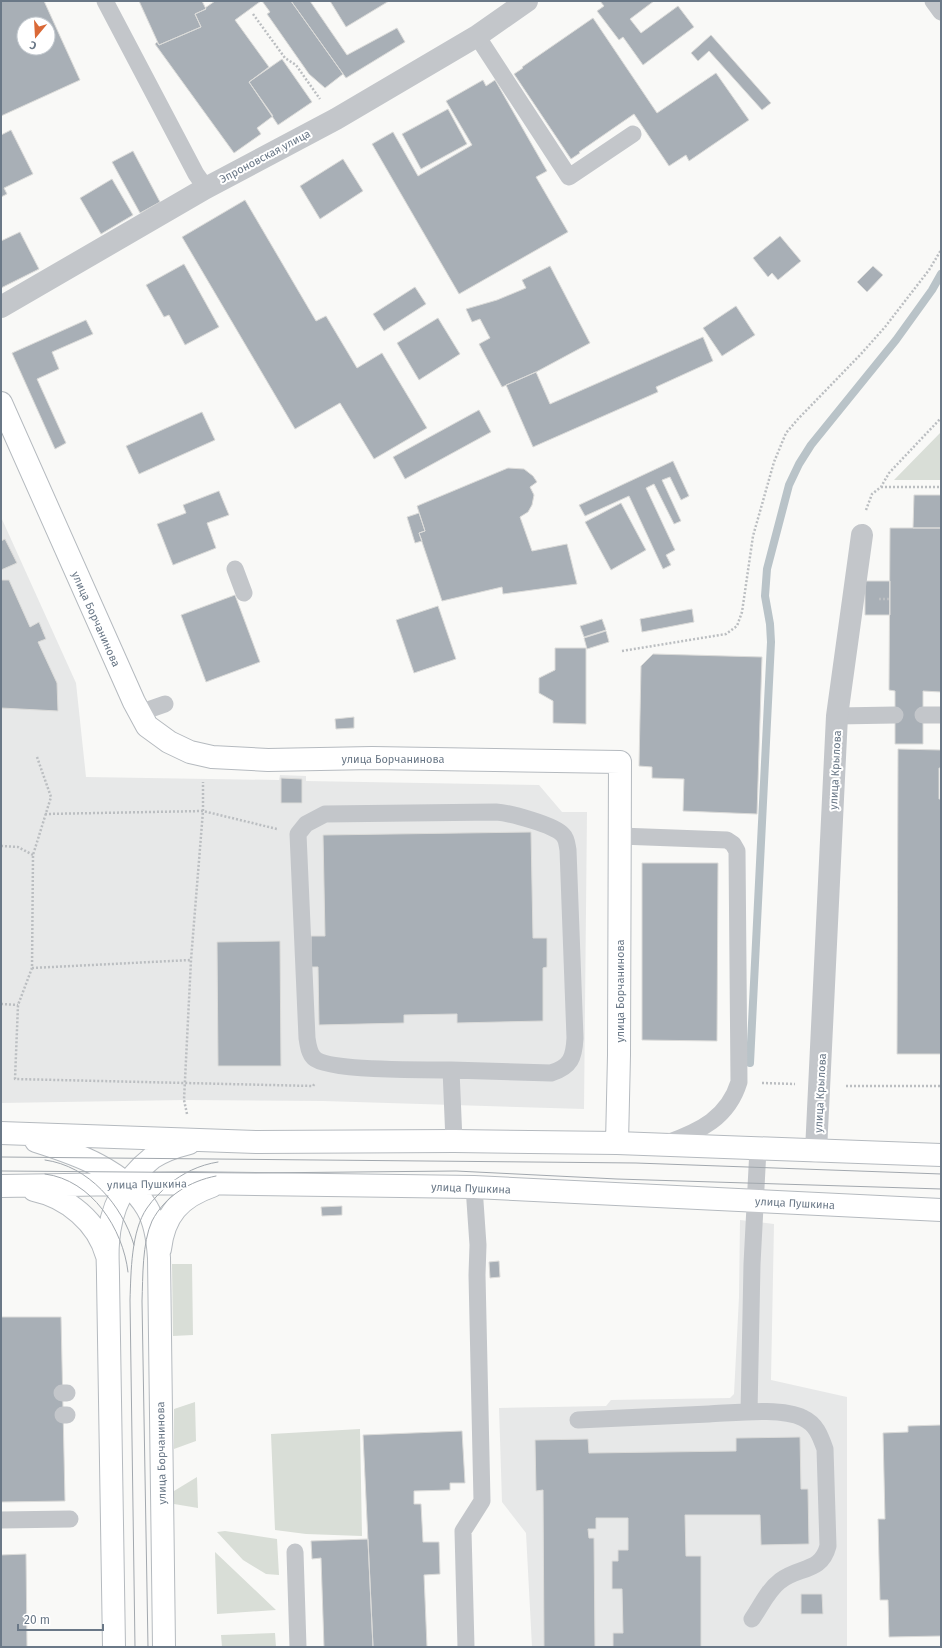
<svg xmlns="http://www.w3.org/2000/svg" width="942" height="1648" viewBox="0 0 942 1648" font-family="'Fira Sans',sans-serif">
<rect width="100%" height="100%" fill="#f9f9f7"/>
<path fill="#e7e8e8" d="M1,517L76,683L86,777L279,780L280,775L306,776V781L539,785L562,812H587L584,1109L323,1101L184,1100L1,1103Z
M740,1220L774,1224L771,1380L847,1397V1647H532L526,1533L502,1502L499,1408L606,1406L611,1400L730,1398L734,1394L739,1297Z"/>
<path fill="#d9ded7" d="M941,432V480H894Z
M172,1264H192L193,1335L173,1336Z
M195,1402L196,1441L174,1449V1409Z
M360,1429L362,1536L306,1534L275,1530L271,1434Z
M197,1477L198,1508L174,1504V1491Z
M225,1531L277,1539L279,1575L266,1574L243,1560L217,1532Z
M215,1552L276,1610L217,1614Z
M275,1633L276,1647H222L221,1635Z"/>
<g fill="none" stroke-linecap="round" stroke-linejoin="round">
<path stroke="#b9c3c8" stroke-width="8" d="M750,1063L771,642L770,624L765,596L767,569L789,485L799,464L811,445L896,340L932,290L941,274"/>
</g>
<path fill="#a8afb6" stroke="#dbdbd9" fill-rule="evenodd" d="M1,1H44L80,80L1,116ZM24,24H48V48H24Z
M139,1H202L206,9L195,14L201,27L159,45Z
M215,1H261L235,20L269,67L249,82L273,116L257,128L261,134L234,153L155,44L157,42L159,45L201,27L195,14L206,9L205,8Z
M262,1H291L343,74L325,88L309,74L267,14L270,12Z
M291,1H310L347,55L397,28L405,42L346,78Z
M330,1H389L346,27Z
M600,1H654L630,19L641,33L678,6L694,27L643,65L623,37L619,40L597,11L604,6Z
M593,18L657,113L716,73L749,120L689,161L686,155L669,166L634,114L579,152L580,153L571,159L514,74L523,68L522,67Z
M711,35L771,103L762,110L709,51L698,61L691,53Z
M282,59L312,102L278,125L249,82Z
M483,80L486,86L495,80L547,171L536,177L568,232L459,294L372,144L393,132L418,176L472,145L446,101Z
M448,109L467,144L421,169L402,134Z
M11,130L33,174L4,188L7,194L1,197V135Z
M133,151L160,202L140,213L112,162Z
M343,159L363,191L320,219L300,186Z
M112,179L133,215L101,234L80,198Z
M245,200L316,321L326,316L357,368L382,353L427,428L374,459L340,403L295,429L182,237Z
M20,232L39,269L1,288V241Z
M780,236L801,261L778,280L772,273L768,277L753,258Z
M184,264L219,327L185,345L169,315L164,317L146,285Z
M550,266L590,343L536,372L502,387L479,344L490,338L480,319L472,322L466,309L497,300L526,288L522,280Z
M873,266L883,275L867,292L857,282Z
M415,287L426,304L384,331L373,314Z
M736,306L755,335L722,356L703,328Z
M438,318L460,354L419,380L397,343Z
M86,320L93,334L52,352L59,369L37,379L66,443L55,449L12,353Z
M703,337L713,361L656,387L658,392L533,447L506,385L536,372L550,404Z
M479,410L491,432L405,479L393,457Z
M202,412L215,440L139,474L126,446Z
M673,461L689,496L681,500L670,477L662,480L681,521L674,524L654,484L646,488L675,550L666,555L671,565L663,569L629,496L585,516L579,505Z
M508,468L524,469L533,476L537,482L530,487L534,495L532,505L528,512L520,517L532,551L567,544L577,584L503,594L502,587L442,601L419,533L425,531L417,506Z
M219,491L229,515L207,523L216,548L173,565L157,524L186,513L183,505Z
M914,495H941V528H913Z
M621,503L646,550L611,570L585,522Z
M419,513L425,531L419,533L422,541L415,543L407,517Z
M890,528H941V692L923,691V744H895V691L889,690Z
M5,539L17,563L1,570V541Z
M1,580H9L30,627L39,622L46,639L38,642L57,683L58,711L1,708Z
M865,581H890V615H865Z
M235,595L260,662L206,682L181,615Z
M438,606L456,659L414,673L396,620Z
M692,609L694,622L642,632L640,619Z
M602,619L606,630L584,637L580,626Z
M606,631L609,642L587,649L584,638Z
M555,648H586V724L553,723V701L539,693V678L555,670Z
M653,654L762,657L757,814L683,811L684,779L652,778V767L639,766L641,666Z
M354,717V728L336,729L335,719Z
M898,749L941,750V1054H897Z
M939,768H941V799H939Z
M281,778L302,779V803H281Z
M531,832L533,938H547V967L543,968V1021L457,1023V1014L404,1015V1023L319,1025L318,967H311V936H325L323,835Z
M642,863H718L717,1041L642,1040Z
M280,941L281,1066H218L217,942Z
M342,1206V1215L322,1216L321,1207Z
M499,1261L500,1277L490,1278L489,1262Z
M1,1317H61L65,1501L1,1502Z
M941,1425V1636L889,1637L888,1600H880L878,1519H885L883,1433L908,1432V1426Z
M462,1431L465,1483H450V1490L414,1491V1504H421L423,1542H439L440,1574L424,1575L427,1647H373L363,1435Z
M800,1437L801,1489H808L809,1544L761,1545L760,1515H685L686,1556H701V1647H613V1633H623L622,1589H612V1561H618V1550H628V1518H596V1529H588L589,1538H594L595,1647H544L543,1490L536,1491L535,1440L588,1439L589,1453L736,1451V1438Z
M368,1539L373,1647H324L321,1558L312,1559L311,1541Z
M26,1554L27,1647H1V1555Z
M801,1594H822L823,1614H801Z"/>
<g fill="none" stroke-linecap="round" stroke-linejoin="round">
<defs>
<path id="secondary" d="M1,403L134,702L147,726L169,742L190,752L212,757L268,760L372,758L620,762L619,1055L617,1143
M1,1133L256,1142L454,1141L617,1143L941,1155
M36,1141C77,1154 124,1170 147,1208C156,1223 158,1242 159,1258L164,1647
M1,1186L192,1183L474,1187L941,1210
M34,1190C67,1197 98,1222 107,1256
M160,1249C164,1215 180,1197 212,1186
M114,1647L108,1277C108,1265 107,1254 108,1243C110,1209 125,1179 152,1158C162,1151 177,1146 189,1143"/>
</defs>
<use href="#secondary" stroke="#b5babf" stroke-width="24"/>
<path stroke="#bbbec1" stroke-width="2.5" stroke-dasharray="2 2" stroke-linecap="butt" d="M253,14L285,58L296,65L320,99
M881,487H941
M866,510L872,494L881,487L889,473L941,418
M879,599H889
M622,651L726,634L737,626L742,612L753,536L774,462L786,433L798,419L861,354L885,327L929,270L941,250
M37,757L51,797L33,855L32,968L18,1005L15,1079L313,1086L315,1083
M45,814L203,811L277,829
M1,846L18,847L33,855
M32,968L191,960
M1,1004L18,1005
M762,1083L795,1084
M846,1086H941
M187,1114L184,1100L191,960L203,811V782"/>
<path stroke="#c3c6ca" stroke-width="17" d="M105,1L196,174L206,188
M933,1L941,12
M477,36L569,177L633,134
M235,569L244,593
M139,713L165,704
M923,715H941
M837,716L895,715
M620,836L727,840L733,844L737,851L739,1082C728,1118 700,1131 667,1143
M451,1070C429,1070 327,1071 314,1058C309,1053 308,1045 307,1038L298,834L306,824L325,814L496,812C510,813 555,825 563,835C567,839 567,845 568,850L575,1038C574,1057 571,1067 551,1073L451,1070L454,1141
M62,1393H67
M749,1412L752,1264L758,1149
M63,1415H67
M578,1420C622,1418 665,1416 709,1414C733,1413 782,1407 803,1418C816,1424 820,1435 825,1449L828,1546C821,1573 799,1566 780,1581C768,1590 761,1606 752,1619
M1,1520L70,1519
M295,1552L298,1647
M466,1647L463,1531L482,1501L477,1275L478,1245L474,1187"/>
<path stroke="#c3c6ca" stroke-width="22" d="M1,307L206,188L336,119L477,36L527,1
M816,1151L837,716L862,535"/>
<use href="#secondary" stroke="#fff" stroke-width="22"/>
<path stroke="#a2a8ae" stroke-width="1" d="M1,1157L636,1163L941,1174
M45,1160C89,1166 122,1205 134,1245
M1,1171L255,1173L456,1171L617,1179L941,1189
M45,1174C92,1180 123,1229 128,1272
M135,1647L130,1300C131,1272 131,1231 147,1208C153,1199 161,1192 168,1185C183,1173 199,1165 218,1162
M148,1647L142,1301C143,1277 142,1243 152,1221C165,1196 190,1181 216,1176"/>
</g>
<g text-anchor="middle" stroke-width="4" stroke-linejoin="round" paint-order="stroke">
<g font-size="11" fill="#6a7887" stroke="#fff">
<text transform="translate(265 156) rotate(-28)" y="4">Эпроновская улица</text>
<text transform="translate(96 619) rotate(66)" y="4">улица Борчанинова</text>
<text x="393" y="763">улица Борчанинова</text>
<text transform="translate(835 770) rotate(-87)" y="4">улица Крылова</text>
<text transform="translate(620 991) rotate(-90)" y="4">улица Борчанинова</text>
<text transform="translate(820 1093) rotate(-87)" y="4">улица Крылова</text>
<text transform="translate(147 1184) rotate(-1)" y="4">улица Пушкина</text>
<text transform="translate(471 1188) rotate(2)" y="4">улица Пушкина</text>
<text transform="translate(795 1203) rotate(3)" y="4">улица Пушкина</text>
<text transform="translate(161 1453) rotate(-91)" y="4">улица Борчанинова</text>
</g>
</g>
<rect width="942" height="1648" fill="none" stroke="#6a7887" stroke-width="4"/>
<g transform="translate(36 36) rotate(198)"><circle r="19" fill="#ffffff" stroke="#c3c9cf"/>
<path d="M0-3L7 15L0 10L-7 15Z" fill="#da6937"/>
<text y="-6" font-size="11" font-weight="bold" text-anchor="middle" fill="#6a7887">С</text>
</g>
<path d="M18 1624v6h85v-6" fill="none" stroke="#6a7887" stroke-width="2"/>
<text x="24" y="1624" font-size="12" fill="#6a7887" stroke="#ffffff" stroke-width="3" paint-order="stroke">20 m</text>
</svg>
